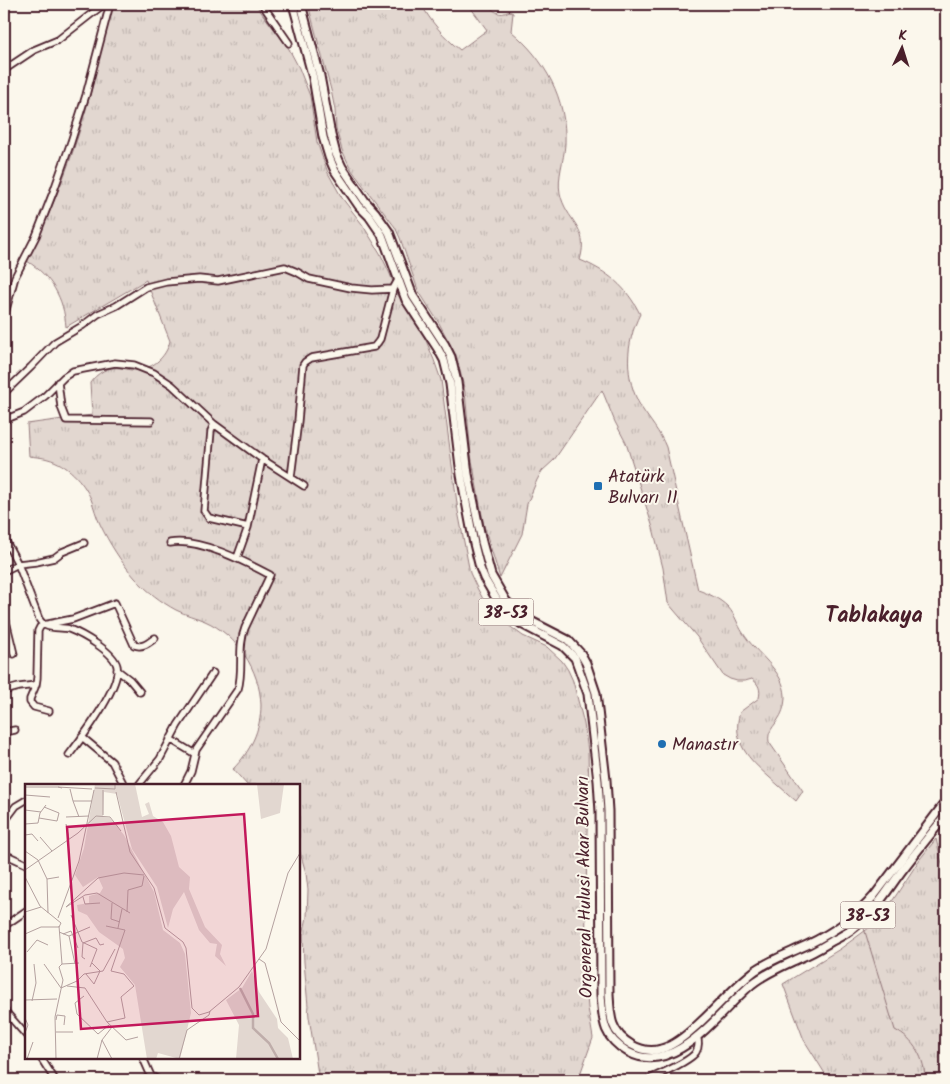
<svg xmlns="http://www.w3.org/2000/svg" width="950" height="1084" viewBox="0 0 950 1084" font-family="Kalam,sans-serif">
<defs>
<pattern id="industrial-grid" width="8" height="8" patternUnits="userSpaceOnUse" patternTransform="scale(1.25)"><rect width="8" height="8" fill="#eee7de"/><path d="M0 4h8M4 0v8" fill="none" stroke="#cec6bf"/></pattern>
<pattern id="grass-tufts" width="24" height="20" patternUnits="userSpaceOnUse" patternTransform="scale(1.25)"><rect width="24" height="20" fill="#e2d7d0"/><path d="M3 7l-1-3M5 7V3M7 7l1-3M15 17l-1-3M17 17v-4M19 17l1-3" fill="none" stroke="#c3b8b3"/></pattern>
</defs>
<rect width="100%" height="100%" fill="#fbf7ec"/>
<filter id="ink" filterUnits="userSpaceOnUse"><feTurbulence type="fractalNoise" baseFrequency=".02" numOctaves="2"/><feDisplacementMap in="SourceGraphic" scale="10" xChannelSelector="R" yChannelSelector="G"/><feConvolveMatrix kernelMatrix="1 2 1 2 8 2 1 2 1" color-interpolation-filters="sRGB"/></filter>
<g filter="url(#ink)">
<path fill="url(#industrial-grid)" d="M946,829V880L936,839Z"/>
<path fill="url(#grass-tufts)" stroke="#967b7e" d="M111,4H255L289,49L299,68L310,96L317,142L328,173L342,198L362,224L380,253L390,274L398,295L412,316L425,338L434,360L441,380L458,511L470,573L476,586L483,599L500,619L523,636L547,647L562,661L568,670L573,681L584,724L588,751L589,789L587,832L585,975L588,1008L593,1038L578,1080H319L309,1017L304,962L303,935L307,917L308,890L306,873L299,849V785H247L233,769C250,752 261,730 261,705C260,670 237,635 205,621C195,617 186,615 176,610C161,602 147,591 135,578C121,562 109,543 100,524C96,516 94,507 91,499C83,481 67,464 48,459C42,457 35,457 29,456L27,424L92,415L90,383C97,373 108,366 121,368C125,368 128,370 132,370C151,371 166,358 170,341L146,280L66,327C64,298 51,276 27,261C49,216 68,170 82,123C94,84 102,43 111,4Z
M308,4H421C431,22 444,37 460,50L487,30L468,4H487C494,11 499,17 509,11L513,13L511,31C545,59 567,99 565,144C564,161 557,177 560,193C566,222 590,226 580,260C607,271 627,287 640,314C625,344 624,378 641,407C650,421 660,432 666,447L698,590C709,594 719,598 728,607C736,616 737,624 743,633C756,654 784,670 785,696C785,704 783,712 779,718C774,727 767,731 769,742L803,791L796,801C787,793 778,785 769,777C749,759 731,742 740,712L759,698C761,690 759,684 752,679L745,681H737L730,679L723,675L697,637L668,603L663,568L653,528L626,443L615,422L602,390L554,460L542,471L537,480L527,504L522,534L500,578L484,526L471,455L465,392L457,358L439,323L418,290L400,238L395,227L365,188L351,169L342,150L336,129L335,110L331,90Z
M936,839L946,880V1080H829L804,1040L783,984L840,949L873,925L891,903L920,859Z"/>
<g fill="none" stroke-linecap="round" stroke-linejoin="round">
<path stroke="#907477" stroke-width="1" d="M863,925L895,1030C914,1040 925,1058 925,1080"/>
<defs>
<path id="minor" d="M262,4L289,43
M4,49L6,69
M4,70L34,50L58,40L104,4
M4,317L15,277L36,236L54,190L71,142L86,95L110,4
M58,382L61,407L66,420L151,421
M4,393L31,367L55,342L82,326L98,314L116,306L146,287L166,282L199,279L218,281L285,267L297,272L309,279L351,288L372,290L393,289
M4,420L24,412L45,396L64,377L73,371L115,363L134,365L154,373L172,385L214,424L262,459L304,486
M214,424L211,431L204,511L209,518L248,527
M291,477L298,421L303,365L305,362L311,358L374,347L378,342L380,339L393,289L398,280
M4,538L18,564L39,619C46,631 58,626 69,629C82,634 114,652 117,666C121,687 82,738 69,755
M170,543C199,538 244,561 270,575L245,628C237,648 244,669 238,689L196,750L191,771L184,785
M237,558L248,527L262,459
M4,571L18,564L36,562L54,558L62,552L84,543
M4,613L14,654
M117,670L130,680L140,692
M4,691L19,687L36,685
M49,711L34,707L30,702V699L36,685L37,678L38,631L40,627L43,625L73,619L115,603L134,645C143,648 148,643 155,638
M4,732L15,730
M82,737L112,762L124,785
M170,739L195,754
M139,785L141,782L160,759L178,725L213,673
M4,822L16,806L26,800
M4,856L11,857L26,864
M4,926L26,911
M4,1010L26,1035
M41,1058L55,1080
M143,1058L151,1076L158,1080
M144,1080L151,1076
M647,1080C658,1075 691,1061 696,1052C699,1047 699,1042 697,1036"/>
<path id="major" d="M293,4L313,78L323,137L329,157L335,171L359,206L369,216L382,235L406,300L438,349L444,360L450,384L461,475L474,544L480,568L484,578L500,605L508,614L523,625L563,646L575,658L588,694L598,781L600,812L601,994C603,1020 602,1037 628,1052C676,1078 720,1010 752,984C767,972 785,965 802,957C813,953 822,947 832,941C840,937 848,933 855,927C874,913 887,891 901,872C916,852 931,834 946,815
M301,4L320,76L331,135L336,154L342,167L365,201L375,212L389,232L413,296L445,345L451,357L457,382L468,474L482,542L491,575L506,601L513,608L527,619L568,640L581,654L586,663L596,693L606,780L608,811L609,993C610,1016 610,1033 632,1045C641,1050 651,1052 661,1049C673,1046 684,1037 693,1029C715,1010 733,987 756,970C772,959 790,953 807,945C832,933 856,917 874,896L946,801"/>
</defs>
<use href="#minor" stroke="#4a1f2b" stroke-width="9"/>
<use href="#major" stroke="#4a1f2b" stroke-width="11"/>
<use href="#minor" stroke="#fbf7ec" stroke-width="5.5"/>
<use href="#major" stroke="#fbf7ec" stroke-width="7"/>
</g>
</g>
<g fill="#1f6fb2" stroke="#fbf7ec" stroke-width="2">
<rect x="593" y="481" width="10" height="10" rx="2.5"/>
<circle cx="662" cy="744" r="5"/>
</g>
<g text-anchor="middle" stroke-width="4" stroke-linejoin="round" paint-order="stroke">
<g fill="#fbf7ec" stroke="#7f6065" stroke-width="1">
<rect x="478.5" y="598.5" width="55" height="27" rx="4"/>
<rect x="840.5" y="901.5" width="55" height="27" rx="4"/>
</g>
<g font-size="16" font-weight="bold" fill="#4a1f2b">
<text x="506" y="618">38-53</text>
<text x="868" y="921">38-53</text>
</g>
<g font-size="18" fill="#4a1f2b" stroke="#fbf7ec" text-anchor="start">
<text x="608" y="482">Atatürk<tspan x="608" dy="21">Bulvarı 11</tspan></text>
<text x="672" y="750">Manastır</text>
</g>
<g font-size="18" fill="#4a1f2b" stroke="#fbf7ec">
<text transform="translate(584 887) rotate(-91)" y="6">Orgeneral Hulusi Akar Bulvarı</text>
</g>
<g font-size="22" font-weight="bold" fill="#4a1f2b" stroke="#fbf7ec">
<text x="874" y="622">Tablakaya</text>
</g>
</g>
<g transform="translate(25 784)">
<rect width="275" height="275" fill="#fbf7ec"/>
<path d="M70,0H110L117,33L124,30L120,20L124,18L128,32L138,38L146,52L154,83L165,93L164,105L180,143L197,161L195,170L201,182L190,172L192,160L185,159L174,146L159,108L148,125L143,144L132,103L107,65L92,10L79,8L78,33L85,34L99,51L129,108L138,146L155,159L160,170L166,229L155,275L133,269L131,275H122L110,201L95,183L100,174L98,165L74,148L62,131L53,127L52,121L64,119V112L75,109L78,104L73,93L58,103L50,91L59,64ZM232,0H259L255,29L236,35ZM227,187L234,208L252,235L253,244L263,254L268,275H211L214,241L201,216L217,204Z" fill="#e2d7d0"/>
<path fill="none" stroke="#bfadaa" stroke-width="2.5" d="M215,204L228,230V244L244,259L253,275"/>
<path fill="none" stroke="#b4a19f" stroke-width="1" d="M0,3H33M37,4L33,3L67,5M70,4L90,5V0M45,5L48,17H67M78,6V31M91,8L105,68L129,104L140,144L158,158L161,164L167,224L174,231L184,228L214,203L241,165L263,89L275,69M0,11L25,13M48,17L54,33M0,26L16,28M41,33L64,32M14,34L32,37L34,29L19,23M0,40L13,39L15,29L21,21M41,40L44,55M0,51L7,50L13,57M15,53L27,67M0,67L13,76L22,95L34,93M0,86L53,49L71,32L85,33L96,47M0,93L15,122L36,139L34,143H16L0,150M22,95L23,129M58,113L60,120L75,119M87,119L86,135L95,138M41,123L73,94L99,89L119,91M41,123L60,111L72,109L105,129M0,128L16,123M102,128L103,106L117,102L119,92M46,131L57,158L72,165L65,183M33,134L54,77L69,6M93,144L97,125M34,148L44,152L65,143M38,150L46,147L53,164M44,152L50,180M0,164V209M2,168L12,156L23,161M60,175L57,173L58,159L71,154L75,161L79,160M234,175L240,179L256,238L275,257M19,180L36,204L52,197L59,190L78,187L90,165M37,180L54,179M61,190L69,200L75,187L67,179M42,202L60,204L82,238L100,234L96,213L109,202L99,190L86,187L100,146L81,142M59,212L50,219L52,230L73,250L84,241M0,216L32,215M7,217L11,199L9,180M0,234L3,241L0,249M31,236L32,231L40,232L39,241M82,238L101,256L113,253M31,248H48M77,256L87,275M2,275L8,258M31,275L30,233L38,196L34,183L37,180L34,142M72,275L77,256L87,243M154,275L162,246L184,231L185,227"/>
<path fill="#c2185b" fill-opacity="0.15" stroke="#c2185b" stroke-width="2.5" d="M219,30L233,232L56,245L42,43Z"/>
<rect width="275" height="275" fill="none" stroke="#4a1f2b" stroke-width="2.5"/>
</g>
<rect width="950" height="1084" fill="none" stroke="#fbf7ec" stroke-width="20"/>
<rect x="10" y="10" width="930" height="1064" fill="none" stroke="#4a1f2b" stroke-width="2" filter="url(#ink)"/>
<g transform="translate(902 48) rotate(4)" stroke="#fbf7ec" stroke-width="4" paint-order="stroke">
<path d="M0-4L9 19L0 12L-9 19Z" fill="#4a1f2b"/>
<text y="-8" font-size="14" font-weight="bold" text-anchor="middle" fill="#4a1f2b">K</text>
</g>
</svg>
